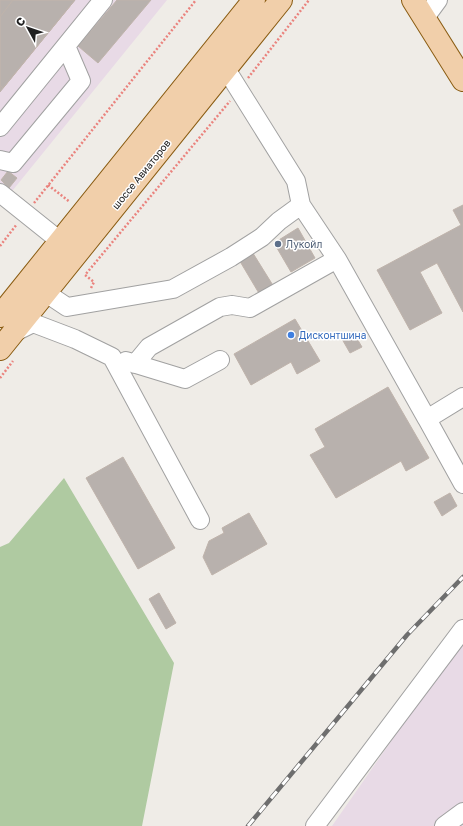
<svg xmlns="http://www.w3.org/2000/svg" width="463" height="826" viewBox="0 0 463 826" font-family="'Golos Text',sans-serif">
<rect width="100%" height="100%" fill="#efece7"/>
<path fill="#e8dae6" d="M0,0H167L0,206Z
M463,638V826H332Z"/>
<path fill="#afcaa1" d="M64,478L174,663L142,826H0V547L9,543Z"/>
<path fill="#b8b1ad" stroke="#bfb3ab" d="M0,0H75L0,92Z
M13,0H75L3,88L0,85V17Z
M117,0H151L98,63L78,46Z
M8,171L17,178L9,188L1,180Z
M463,205V312L437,263L420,272L442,313L410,330L377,270L461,225L453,210Z
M298,228L315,258L291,272L274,243Z
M251,250L274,287L260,295L238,258Z
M295,319L320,361L297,374L291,362L251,385L234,354Z
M353,332L362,347L350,353L342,339Z
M388,387L429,458L406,471L401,461L336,498L310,455L325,447L315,429Z
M123,457L175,548L138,569L86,478Z
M450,493L457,506L442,516L434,502Z
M249,513L267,544L212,575L203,557L209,541L224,533L222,528Z
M159,593L176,623L166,629L149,599Z"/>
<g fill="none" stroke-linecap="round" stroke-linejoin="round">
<defs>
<path id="minor" d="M424,19L438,0
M0,127L103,0
M0,160L13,163L81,81L66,46
M0,193L60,241
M301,205L337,259L427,419L463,397
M34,285L67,307L173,289L231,257L262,237L279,221L301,205L296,181L226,69
M13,333L33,323L75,339L112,357L200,520
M126,361L185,379L220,360
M135,364L149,347L220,307L232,305L250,308L337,259
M427,419L463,484
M315,826L463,629
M444,826L463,812"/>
<path id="major" d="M413,0L463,80
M0,316L254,0
M0,349L281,0"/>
</defs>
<use href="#minor" stroke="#a1a1a1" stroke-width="20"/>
<use href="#major" stroke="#8a5c12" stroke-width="24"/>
<path stroke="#ea837e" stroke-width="2.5" stroke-dasharray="2 2" stroke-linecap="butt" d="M248,78L309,0
M48,185L70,202
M34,203L196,0
M0,246L17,224
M91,288L94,282L85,275L230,101
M0,378L13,361"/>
<use href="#minor" stroke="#fff" stroke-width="18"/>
<use href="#major" stroke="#f1cfaa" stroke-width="22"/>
<defs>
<path id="rail" d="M248,826L407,635L463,577"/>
</defs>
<use href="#rail" stroke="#6e6e6e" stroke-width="4.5"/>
<use href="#rail" stroke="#fff" stroke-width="3" stroke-dasharray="9" stroke-linecap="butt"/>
</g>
<circle fill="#5c6f8a" stroke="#fff" stroke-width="1.5" cx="278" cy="244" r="4"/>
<circle fill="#3f7fe0" stroke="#fff" stroke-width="1.5" cx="291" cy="335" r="4"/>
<g text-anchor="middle" stroke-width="3" stroke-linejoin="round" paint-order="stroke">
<g font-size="10" fill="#202020" stroke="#fff">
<text transform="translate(141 174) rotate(-51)" y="4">шоссе Авиаторов</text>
</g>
<g font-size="10" fill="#4e5e75" stroke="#fff" text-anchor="start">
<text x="286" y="248">Лукойл</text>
</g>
<g font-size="10" fill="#366cbe" stroke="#fff" text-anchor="start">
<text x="299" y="339">Дисконтшина</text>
</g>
</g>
<g transform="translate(28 28) rotate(310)" stroke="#ffffff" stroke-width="3" paint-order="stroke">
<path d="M0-3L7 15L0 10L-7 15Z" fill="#202020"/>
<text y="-6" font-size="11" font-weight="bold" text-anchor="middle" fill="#202020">С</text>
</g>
</svg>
